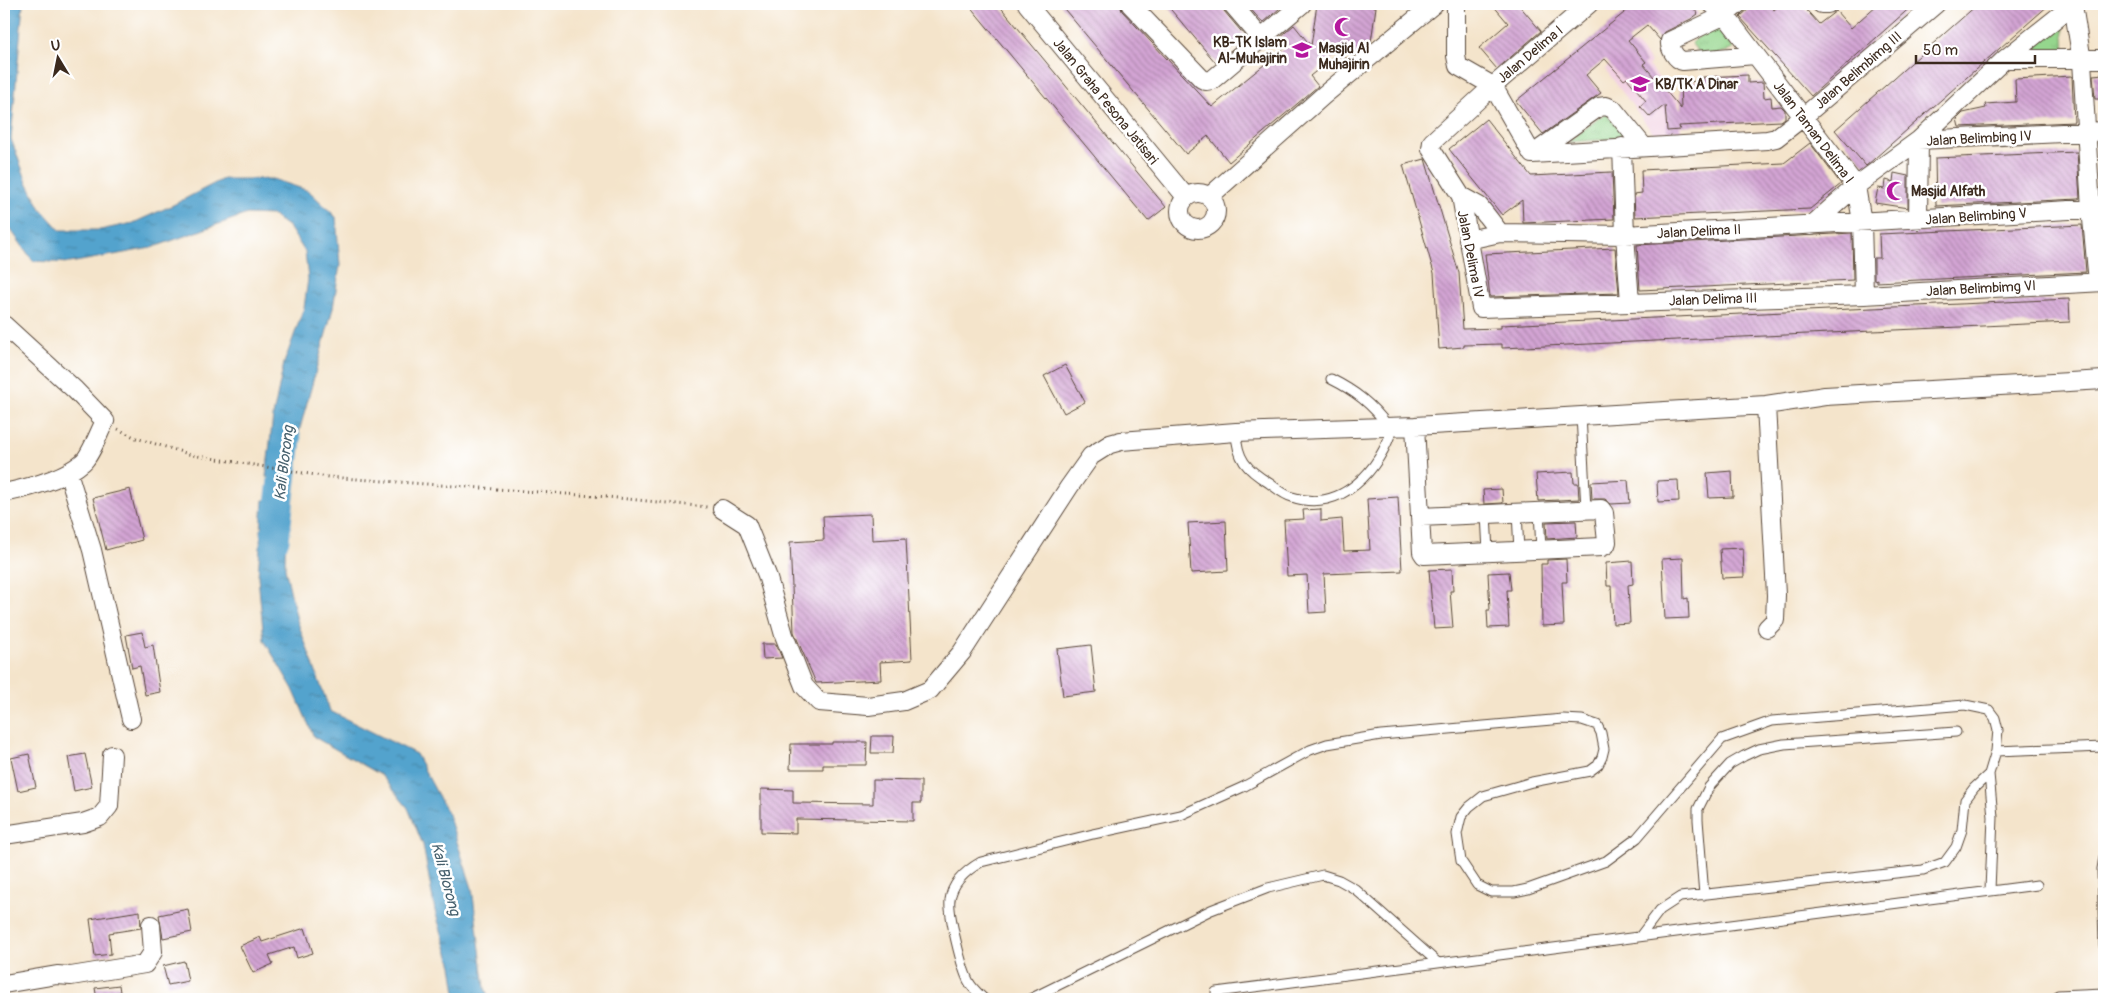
<svg xmlns="http://www.w3.org/2000/svg" width="2108" height="1003" viewBox="0 0 2108 1003" font-family="Pangolin,sans-serif">
<defs>
<pattern id="park-tufts" width="24" height="20" patternUnits="userSpaceOnUse" patternTransform="scale(1.25)"><rect width="24" height="20" fill="#95d68d"/><path d="M3 7l-1-3M5 7V3M7 7l1-3M15 17l-1-3M17 17v-4M19 17l1-3" fill="none" stroke="#81b879"/></pattern>
<pattern id="water-ripples" width="26" height="14" patternUnits="userSpaceOnUse" patternTransform="scale(1.25)"><rect width="26" height="14" fill="#53a3cd"/><path d="M2 4q2-2 4 0t4 0M15 11q2-2 4 0t4 0" fill="none" stroke="#4685a6"/></pattern>
<pattern id="building-back-hatch" width="6" height="6" patternUnits="userSpaceOnUse" patternTransform="scale(1.25)"><rect width="6" height="6" fill="#d3a4d4"/><path d="M-1 5l2 2M0 0l6 6M5-1l2 2" fill="none" stroke="#ac86ab"/></pattern>
</defs>
<rect width="100%" height="100%" fill="#fff"/>
<filter id="ink" filterUnits="userSpaceOnUse"><feTurbulence type="fractalNoise" baseFrequency=".02" numOctaves="2"/><feDisplacementMap in="SourceGraphic" scale="10" xChannelSelector="R" yChannelSelector="G"/><feConvolveMatrix kernelMatrix="1 2 1 2 8 2 1 2 1" color-interpolation-filters="sRGB"/></filter>
<filter id="wash" filterUnits="userSpaceOnUse"><feTurbulence type="fractalNoise" baseFrequency=".0096" numOctaves="4" result="noise"/><feDisplacementMap in="SourceGraphic" scale="20" xChannelSelector="R" yChannelSelector="G"/><feGaussianBlur stdDeviation="1.12" result="paint"/><feColorMatrix in="noise" values="0 0 0 0 0 0 0 0 0 0 0 0 0 0 0 0 0 1.4 0 .05"/><feComposite in="paint" operator="in"/></filter>
<g filter="url(#wash)">
<rect width="100%" height="100%" fill="#f4e4cb"/>
<path fill="#f2d0e2" d="M1635,43L1651,62L1648,66L1678,99L1682,138L1656,137L1605,69Z"/>
<path fill="url(#park-tufts)" stroke="#688056" d="M2063,17L2065,56L2019,55Z
M1714,25L1734,49L1704,58L1691,43Z
M1606,113L1627,138L1568,142Z"/>
<path fill="url(#water-ripples)" stroke="#476676" d="M4,4H23L11,139L27,182L41,209L60,230H100L133,223L173,205L223,179H273L309,191L336,217L340,265L333,308L296,443L293,478L266,477L273,416L284,363L304,308L308,279L305,252L289,227L272,215L247,214L151,248L70,263L33,261L4,220Z
M263,500L286,502L285,568L297,620L330,711L416,754L448,814L472,888L485,988L489,999H457L452,966L435,911L423,845L408,808L381,775L314,737L293,689L264,640L258,577Z"/>
<g fill="none" stroke-linecap="round" stroke-linejoin="round">
<path stroke="#53a3cd" stroke-width="29" d="M275,539L287,439"/>
</g>
<g id="blocks">
<path fill="url(#building-back-hatch)" d="M968,4H998L1166,207L1148,221Z
M1060,4H1120L1122,11L1212,107L1286,47L1279,38L1294,25L1311,46L1317,4H1354L1376,7L1371,42L1351,59L1335,56L1310,76L1318,86L1229,162L1208,136L1186,154Z
M1166,4H1222L1224,11L1246,37L1216,63Z
M1246,4H1277L1280,8L1263,23Z
M1492,4H1518L1541,31L1497,69L1479,48L1508,23Z
M1635,4H1690L1698,14L1691,19L1665,32L1660,40L1647,25L1628,40L1646,62L1643,64L1681,109L1680,82L1703,81V77L1748,75V83L1763,82L1764,98L1771,97L1772,107L1781,106L1785,110V118L1781,121L1679,126L1680,130L1667,131L1665,105L1650,117L1640,106L1646,101L1627,78L1624,80L1605,59L1586,75L1601,93L1543,134L1516,101Z
M1754,4H1769L1774,10L1781,4H1801L1819,24L1836,11L1851,28L1878,4H1914L1811,96L1740,17Z
M1978,4H2050L1866,166L1835,130Z
M2104,74V99H2095L2093,75Z
M2072,76L2074,122L1959,127L1957,119L1963,113L1986,108L1985,104L2016,102L2015,79Z
M1486,119L1531,176L1612,172L1614,219L1523,223L1522,200L1502,215L1449,149Z
M1810,143L1841,184L1810,209L1635,217L1634,194L1642,193L1641,170L1784,163Z
M2077,152L2080,198L2078,199L1936,206L1935,158Z
M1425,159L1459,273L1463,329L1501,328V325L2069,299L2070,322L1502,348V344L1464,345V347L1439,349L1434,273L1403,165Z
M1894,173L1908,176V208L1875,203L1878,188L1885,189L1886,180L1893,182Z
M2082,225L2086,272L1877,282V279L1874,280V258H1880L1879,234Z
M1852,233L1853,280L1640,290L1637,245Z
M1615,248L1619,293L1490,297L1485,254Z
M1065,365L1085,402L1064,413L1044,376Z
M1732,471L1733,497L1709,498L1707,473Z
M1573,472L1574,483H1578L1579,499L1538,501L1536,474Z
M1628,480L1630,503L1611,504L1605,499H1592L1591,482Z
M1678,480L1679,501L1658,502L1657,481Z
M130,489L142,540L106,550L93,498Z
M1502,489L1503,503L1484,504L1483,490Z
M1398,497L1402,571L1324,574L1326,612L1309,613L1307,575L1287,576L1284,520L1304,519L1303,510L1321,509V521L1342,519L1344,551L1370,550L1367,499Z
M871,514L872,540L906,538L912,660L880,662L881,680L816,683L794,632L790,542L824,540L823,516Z
M1226,521L1228,571L1191,573L1188,523Z
M1576,521L1577,537L1547,539L1546,522Z
M1743,548L1744,577L1722,578L1720,549Z
M1683,558L1684,599L1688,598L1689,618L1665,619L1662,559Z
M1566,559L1567,582H1562L1564,625L1542,626L1541,564H1547V560Z
M1632,561L1633,584L1628,585L1630,623L1613,624L1611,586H1607L1606,563Z
M1452,569L1453,591H1450L1453,628L1434,629L1429,570Z
M1509,572L1511,590H1507L1509,627L1488,628L1487,610H1490L1488,573Z
M142,632L145,647L153,645L160,692L145,695L140,666L132,668L126,635Z
M762,644H776L782,658L763,659Z
M1091,645L1096,692L1063,696L1057,649Z
M872,736H894L893,753H871Z
M832,742H867L866,765H823V769H790L791,744H832Z
M29,754L36,787L18,791L11,758Z
M85,754L92,787L74,791L68,757Z
M873,780L921,781V803H913V821L796,819V833L761,832V789L793,790V803L873,804Z
M188,909L192,932L163,938L159,915Z
M140,911L141,928L109,933L111,954L95,956L90,919Z
M305,928L313,953L297,958L294,947L269,955L273,964L253,973L240,946L260,937L262,942Z
M184,961L188,981L168,985L163,966Z
M119,985L121,999H97L95,988Z"/>
</g>
</g>
<g filter="url(#ink)">
<use href="#blocks" fill-opacity="0" stroke="#574638" stroke-width="1"/>
<g fill="none" stroke-linecap="round" stroke-linejoin="round">
<defs>
<path id="lane" d="M1331,379C1355,391 1372,404 1388,426
M1581,415L1586,509
M1236,432C1237,459 1246,469 1269,483C1276,488 1284,495 1292,497C1341,514 1381,469 1393,426
M1539,511L1541,550
M1517,512L1519,551
M1486,514L1488,552
M1996,751L2104,747
M2104,857L2102,869L2104,946
M1704,895L1698,820V809L1709,787L1730,764L1744,756L1759,749L1784,744L1956,732
M1641,935L1660,910L1680,897L1923,870L1945,862L1956,847L1962,830L1965,800L1974,788L1989,774
M1216,992L2037,885
M2058,995L2104,993
M984,999C979,994 972,988 969,982C962,970 948,913 950,900C952,883 967,870 981,862L1093,834L1181,815L1243,787L1310,750L1327,744L1381,735L1563,719L1582,720L1597,725L1601,733L1604,749L1602,757L1598,765L1590,771L1532,782L1483,796L1469,807L1461,817L1457,834L1461,861L1477,885L1491,892H1514L1528,889L1606,861L1637,838L1722,739L1772,721L1965,705L1989,710L1995,718L1998,730L1996,751L1989,774L1993,817L1990,890
M1030,999L1211,910L1268,888L1323,875L1339,880L1355,889L1437,962"/>
<path id="street" d="M1027,4L1186,197
M1130,4L1202,79L1206,81L1212,80L1302,4
M1232,4L1261,38
M1456,4V56L1458,66L1493,86L1532,154L1767,140L1776,138L1803,117L1936,4
M1589,4L1493,86L1432,142L1431,149L1461,196L1481,308L1864,295L2104,282
M1712,4L1725,15L1856,186L1811,226
M1738,4L1725,15L1670,41C1669,48 1676,60 1683,61L1755,55
M1821,4H1828
M2073,5L2082,61L2091,209L2098,282
M2005,59H2104
M1622,147L1625,235L1630,302
M1533,154L1599,107L1606,106L1613,109L1644,147
M1180 211a18 18 0 1 1 36 0a18 18 0 1 1-36 0Z
M1461,196L1479,206L1500,233L1625,235L2104,208
M1209,197L1324,95L1434,4
M1918,220L1919,140L2104,131
M1468,240L1500,233
M1864,295L1862,222L1856,186L1919,140L2005,59L2074,4
M4,325L75,390L105,421C99,432 91,455 83,462C64,479 28,488 4,493
M1766,405L1776,595L1775,620L1767,628
M1415,426L1422,552L1424,555L1602,547L1606,545L1607,542L1604,513L1601,509L1420,517
M68,472L92,550L131,719
M722,509L747,525L767,575L784,635L804,686L819,702L868,706L904,701L930,690L962,652L1069,487L1091,456L1110,444L1121,441L1236,432L1415,426L1766,405L1825,396L2104,380
M4,835L83,823L100,817L109,806L112,755
M4,984L57,975L71,976L145,964L153,952L151,925"/>
</defs>
<use href="#lane" stroke="#574638" stroke-width="11"/>
<use href="#street" stroke="#574638" stroke-width="20"/>
<path stroke="#574638" stroke-width="3" stroke-dasharray="1 4" stroke-linecap="butt" d="M118,429L136,438L192,455L328,477L608,497L707,507"/>
<use href="#lane" stroke="#fff" stroke-width="9"/>
<use href="#street" stroke="#fff" stroke-width="18"/>
</g>
</g>
<defs>
<symbol id="mosque-bare" viewBox="-9 -9 18 18"><path d="M3.5-4.9A6 6 0 1 0 3.5 4.9A5 5 0 1 1 3.5-4.9Z" fill="#b5179e" stroke="#fff" stroke-width="2.5" paint-order="stroke"/></symbol>
<symbol id="school-bare" viewBox="-9 -9 18 18"><path d="M0-5L7-2L0 1L-7-2ZM-4 1L0 2.5L4 1V4Q0 6-4 4Z" fill="#b5179e" stroke="#fff" stroke-width="2.5" paint-order="stroke"/></symbol>
</defs>
<g fill-rule="evenodd">
<use href="#mosque-bare" x="1330" y="13" width="28" height="28"/>
<use href="#school-bare" x="1288" y="36" width="28" height="28"/>
<use href="#school-bare" x="1626" y="70" width="28" height="28"/>
<use href="#mosque-bare" x="1882" y="177" width="28" height="28"/>
</g>
<g text-anchor="middle" stroke-width="5" stroke-linejoin="round" paint-order="stroke">
<g font-size="14" font-weight="bold" fill="#3b2a1e" stroke="#fff" text-anchor="start">
<text x="1287" y="47" text-anchor="end">KB-TK Islam<tspan x="1287" dy="16">Al-Muhajirin</tspan></text>
<text x="1344" y="53" text-anchor="middle">Masjid Al<tspan x="1344" dy="16">Muhajirin</tspan></text>
<text x="1655" y="89">KB/TK A Dinar</text>
<text x="1911" y="196">Masjid Alfath</text>
</g>
<g font-size="14" fill="#3b2a1e" stroke="#fff">
<text transform="translate(1530 54) rotate(-40)" y="5">Jalan Delima I</text>
<text transform="translate(1858 70) rotate(-41)" y="5">Jalan Belimbimg III</text>
<text transform="translate(1106 101) rotate(51)" y="5">Jalan Graha Pesona Jatisari</text>
<text transform="translate(1814 132) rotate(53)" y="5">Jalan Taman Delima I</text>
<text transform="translate(1979 138) rotate(-3)" y="5">Jalan Belimbing IV</text>
<text transform="translate(1976 216) rotate(-4)" y="5">Jalan Belimbing V</text>
<text transform="translate(1699 231) rotate(-3)" y="5">Jalan Delima II</text>
<text transform="translate(1471 254) rotate(79)" y="5">Jalan Delima IV</text>
<text transform="translate(1981 288) rotate(-3)" y="5">Jalan Belimbimg VI</text>
<text transform="translate(1713 299) rotate(-2)" y="5">Jalan Delima III</text>
</g>
<g font-size="15" font-style="italic" fill="#46606d" stroke="#fff">
<text transform="translate(284 463) rotate(-83)" y="5">Kali Blorong</text>
<text transform="translate(446 879) rotate(75)" y="5">Kali Blorong</text>
</g>
</g>
<rect width="2108" height="1003" fill="none" stroke="#fff" stroke-width="20"/>
<g transform="translate(58 58) rotate(350)" stroke="#ffffff" stroke-width="4" paint-order="stroke">
<path d="M0-4L9 19L0 12L-9 19Z" fill="#3b2a1e"/>
<text y="-8" font-size="14" font-weight="bold" text-anchor="middle" fill="#3b2a1e">U</text>
</g>
<path d="M1916 55v8h119v-8" fill="none" stroke="#3b2a1e" stroke-width="2.5"/>
<text x="1923" y="55" font-size="15" fill="#3b2a1e" stroke="#ffffff" stroke-width="4" paint-order="stroke">50 m</text>
</svg>
